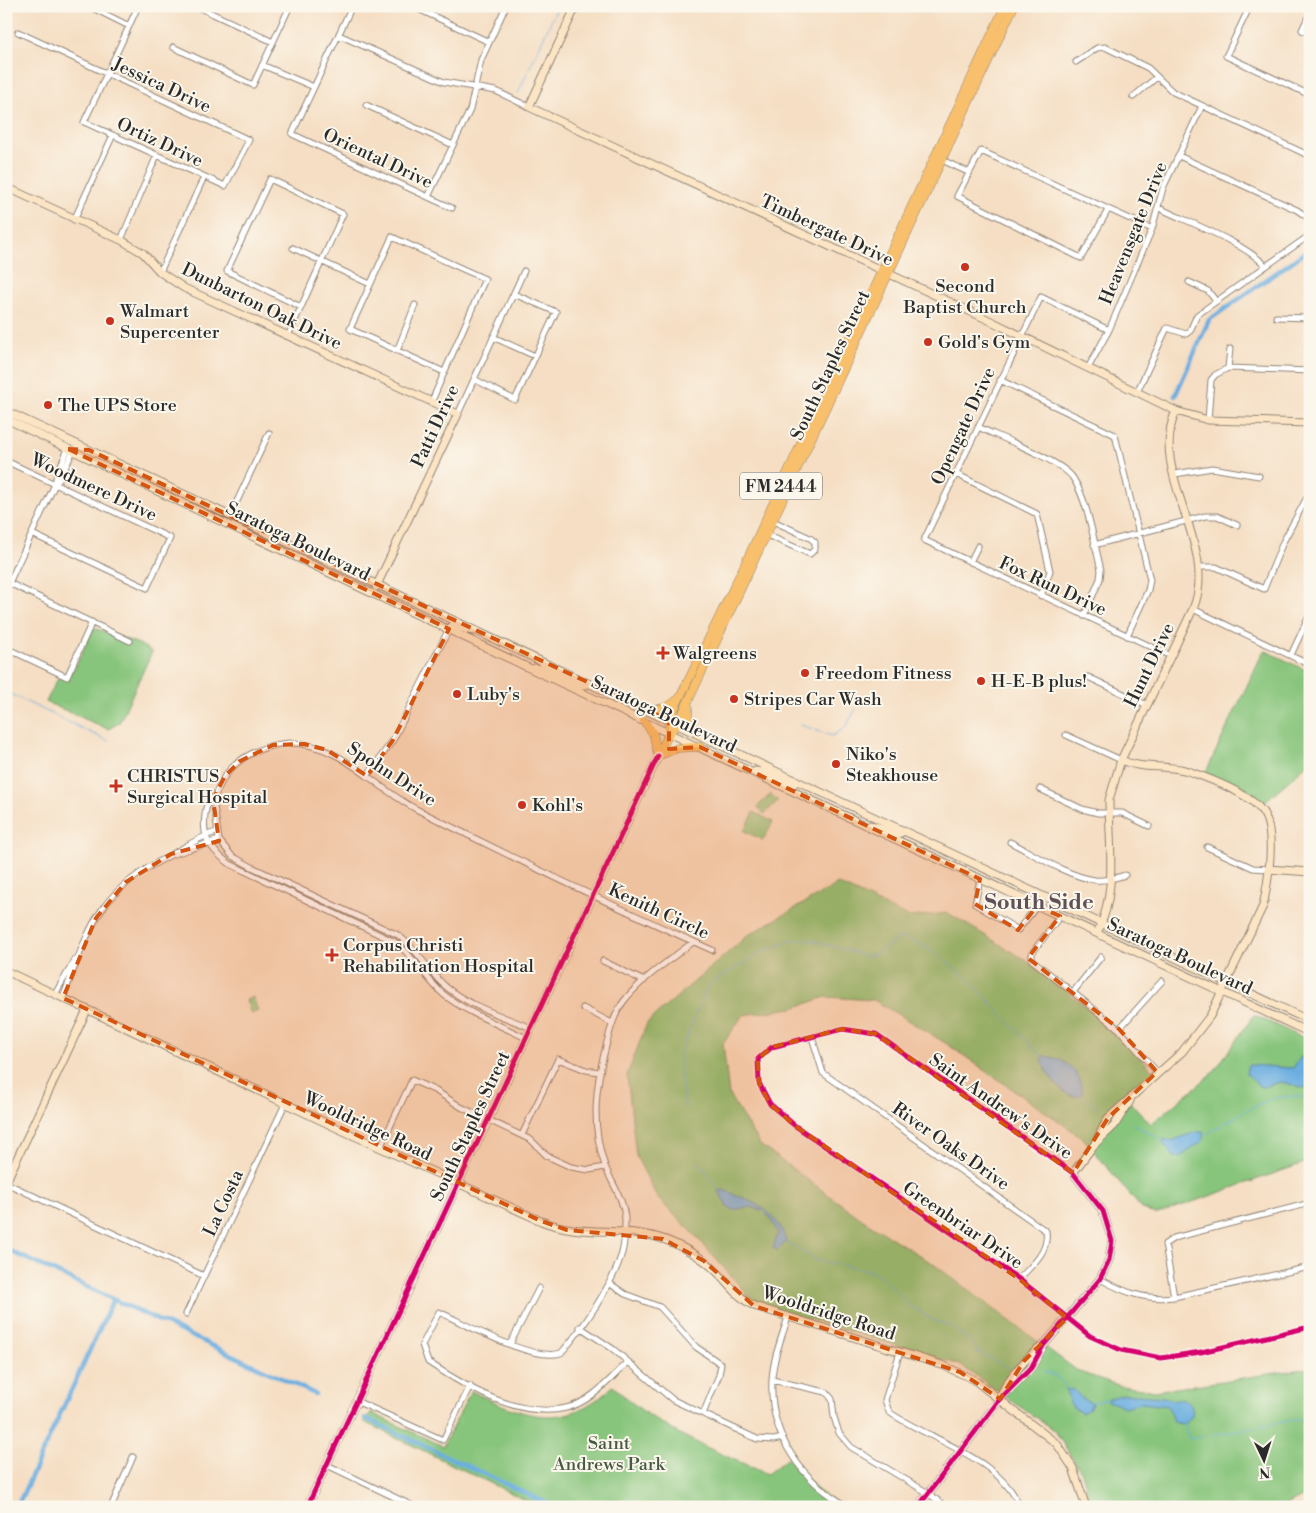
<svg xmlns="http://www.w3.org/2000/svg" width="1316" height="1513" viewBox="0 0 1316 1513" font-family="'Libre Bodoni',serif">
<rect width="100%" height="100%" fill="#fbf7ec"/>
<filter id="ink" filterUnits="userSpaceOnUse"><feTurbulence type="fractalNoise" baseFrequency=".02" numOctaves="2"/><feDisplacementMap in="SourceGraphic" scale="10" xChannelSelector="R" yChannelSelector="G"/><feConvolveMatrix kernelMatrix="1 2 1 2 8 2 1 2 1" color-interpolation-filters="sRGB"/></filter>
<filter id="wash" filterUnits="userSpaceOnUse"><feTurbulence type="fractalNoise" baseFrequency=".0096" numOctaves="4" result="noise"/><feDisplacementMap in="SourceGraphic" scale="20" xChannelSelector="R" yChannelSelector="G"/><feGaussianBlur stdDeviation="1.12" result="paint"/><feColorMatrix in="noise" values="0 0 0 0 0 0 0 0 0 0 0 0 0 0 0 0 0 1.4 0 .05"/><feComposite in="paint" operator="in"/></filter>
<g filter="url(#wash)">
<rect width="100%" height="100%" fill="#f5dec3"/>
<path fill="#88c57b" stroke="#5a7853" d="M94,628L139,644L152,652L119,723L108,729L46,702L58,678L74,669Z
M1264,650L1310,672V762L1262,804L1248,794L1205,774Z
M771,794L778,801L764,814L757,807Z
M754,812L773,822L763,840L744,831Z
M838,884L908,917L948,913L1024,959L1115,1029L1154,1072L1126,1098L1151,1124L1213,1073L1254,1015L1310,1041V1161L1155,1215L1141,1208L1083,1138L947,1044L874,1000L826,997L793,1008L743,1015L723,1044L729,1095L760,1145L863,1220L932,1263L1079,1372L1121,1386L1155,1391L1310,1368V1493L1282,1507H1092L1082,1473L1055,1431L960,1365L754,1302L692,1232L658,1199L636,1156L627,1075L647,1023L748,935Z
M253,997L258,1011L251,1014L246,1000Z
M613,1386C660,1431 709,1448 767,1474L788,1458L817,1490L842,1507H540L364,1422L371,1413L443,1446L471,1391C524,1417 564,1433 613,1386Z"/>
<path fill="#6baee0" stroke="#4b6c86" d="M1043,1056C1059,1057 1071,1064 1079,1078C1081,1083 1081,1089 1083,1094L1074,1097C1057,1091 1047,1074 1041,1058Z
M1301,1057L1310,1063V1089L1281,1082L1263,1087L1259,1086L1246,1073L1248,1065H1251L1293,1068Z
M1196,1132H1203V1141L1180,1157H1174L1163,1143L1164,1139L1171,1141Z
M723,1190C751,1200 779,1211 786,1242L778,1250L773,1248L778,1233L770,1218L762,1210L750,1207L732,1210L727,1207L719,1191Z
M1066,1389L1074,1390L1083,1399L1092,1403L1089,1409L1082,1413L1075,1409L1070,1403Z
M1124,1394L1163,1397L1173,1400C1193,1393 1200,1417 1183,1424L1173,1422L1168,1406L1141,1403L1125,1407L1108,1401V1399Z"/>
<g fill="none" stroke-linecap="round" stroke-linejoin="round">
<path stroke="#6baee0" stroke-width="1" d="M518,93L558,6
M6,692L108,741
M801,725L832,736L845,728L856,709
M1081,1096L1098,1108
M685,1108L679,1062L681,1052L705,991L714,981L766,950L793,940H811L866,956L873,955L901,937C957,953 1001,1019 1043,1057
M1132,1124L1164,1141
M1204,1135C1241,1117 1264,1089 1310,1098
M699,1162L720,1192
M785,1241L818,1261L868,1270L878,1274L912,1307L935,1321L951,1326L969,1340L978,1352L1009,1368
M1044,1371L1057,1377L1068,1390
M1090,1402L1108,1400
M1184,1422L1189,1439L1310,1417"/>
<path stroke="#6baee0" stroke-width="4.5" d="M1175,396L1209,320L1310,249
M6,1249L315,1394
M365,1418L555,1507
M17,1507L113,1300"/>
</g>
</g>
<g filter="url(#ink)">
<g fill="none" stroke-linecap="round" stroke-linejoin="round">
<defs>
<path id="street" d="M89,6L129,26
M196,6L273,42
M352,6L292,134L452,208
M412,6L489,42
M1250,6L1226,56L1310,95
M1310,13L1302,30L1310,34
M18,32L249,140L225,186L84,122C102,84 121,45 138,6
M339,35L444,82L496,91L529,107
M173,47L253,85L290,6
M1076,62L1097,48L1105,47L1148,68L1173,92L1310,156
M262,65L314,87
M1133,97L1157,77
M366,105L453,145
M1179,156L1297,210L1310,219
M942,160L968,172
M428,197L470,110L481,60L506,6
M1159,208C1190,223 1243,242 1266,266
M1108,210L1081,258L957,196L981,151L1152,229
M74,220L113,135
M121,240L157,155
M293,248L370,284
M160,272L204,177
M1189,282L1208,291L1216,301
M1276,317L1310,318
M1109,330L1041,297L924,540L1171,656
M288,336L343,214L270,179L227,271L301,307
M493,337L535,356
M397,351L415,305
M1088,368L1109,330L1152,229L1163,188L1202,106
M1228,368L1230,349
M474,379L515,400L556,312L514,294
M1000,380L1115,435L1150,580L1148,590L1127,636
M1137,392L1167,328L1186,334L1190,331L1197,315L1310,235
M431,403L485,279L392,237L350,329L444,372
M458,414L524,271
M1208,420L1211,380L1215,375L1228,368L1310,371
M978,427C999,437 1062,461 1073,478C1088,501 1094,543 1101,570L1100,579L1084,616
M6,461L170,538L147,588L32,534
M956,474L1037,514L1050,571L1041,596
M1175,474L1212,468L1259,476
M55,483L57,474L68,449
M230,516L269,433
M767,535L810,554L815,549V542L810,538L773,521
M1094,545L1205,516H1217L1237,525
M970,562L978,546
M1199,567H1216L1264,589L1283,542L1310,492
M7,582L130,641
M9,583L55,484L61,477L73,451
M1193,609L1310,665
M6,648L67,677L92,622
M1291,655L1310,614
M1088,677L1147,705
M1066,735L1121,760
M367,776L393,740L449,629
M1040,789L1082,809L1098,813H1122L1149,826
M213,799L219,840L232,856L254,868L398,935C419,951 427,970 445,986C468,1006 503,1016 531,1028
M1010,842C1034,854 1069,877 1095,880C1106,881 1115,878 1125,875
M1207,847L1253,868L1268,869
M174,854L219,840
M980,879L975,904L1018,930L1037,906
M1060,916L1032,953V960L1119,1029L1157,1072
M603,961L644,981
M1074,991L1101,957
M55,994L75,960
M63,998C90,926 97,893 169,856C185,847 199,837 216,832
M583,1008L612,1023
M1119,1029L1162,981
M812,1037L823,1073L1046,1231C1049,1252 1033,1264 1019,1279
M526,1038C500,1025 465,1012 443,994C425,978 415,957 395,942L230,864C206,847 200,833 207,804C217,797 218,786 225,776C239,756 266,744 290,743C342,743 375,789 418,810C515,859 613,906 712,950
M522,1135L558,1059L586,1070L599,1072
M380,1148L412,1080L436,1091L461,1107L531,1140L547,1156L571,1167L589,1170L605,1167
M1073,1173L876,1034L842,1029L772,1047L758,1059L759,1083L770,1104L794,1125L1019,1279L1090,1336L1121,1350L1161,1358L1201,1352L1310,1327
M6,1183L204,1276
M1100,1279C1126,1293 1144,1300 1174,1297L1310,1267
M609,1283L625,1294L660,1307L696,1347L721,1364L719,1375L703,1414
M1174,1297L1165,1244L1174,1238L1310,1203
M186,1314L285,1104
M788,1317C782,1337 773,1358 772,1380C769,1435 801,1481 849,1507
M580,1327L613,1349L673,1400L757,1439L774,1440L782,1438
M510,1344L539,1288
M900,1352L885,1400L889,1412C929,1440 1001,1458 1020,1507
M627,1363C610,1379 590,1403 566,1408C519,1419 466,1387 428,1362L422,1345L439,1312C468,1325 532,1362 561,1353C582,1330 612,1285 621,1256C625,1245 625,1231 625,1219C624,1199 612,1184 605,1166C591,1126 595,1087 606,1046C610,1031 614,1014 624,1001C642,978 670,960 693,942
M772,1380L826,1392L832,1399L834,1417L839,1433L851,1447L928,1493L946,1507
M356,1401L443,1440L470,1386
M327,1465L415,1507
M111,1507L133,1457"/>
<path id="secondary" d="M576,6L529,107L993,322L1176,411L1208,420L1310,423
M6,187L121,240L143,253L160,272L184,288L458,414L376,587
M6,411L1310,1021
M6,419L527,667L1310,1033
M449,629L452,626L473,631
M535,668L547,670L580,685H586L588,683
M756,771L766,773L790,784H794L796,780
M870,825C881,826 891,835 901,833L903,831
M1268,869L1310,872
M1097,933C1118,893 1109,844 1109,800L1121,760L1193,609C1220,546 1147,473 1176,411
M6,971L337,1128L541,1221C584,1238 625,1225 666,1240C683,1247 701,1256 715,1270C728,1282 737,1297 754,1306L942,1365L973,1379L1057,1444L1073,1468L1086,1507
M1094,1145L1108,1118L1182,1052L1210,1016L1263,906C1268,883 1277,831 1262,811C1249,793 1208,778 1188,771C1165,764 1142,770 1121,760
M6,1182L87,1010
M1000,1398C1004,1382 1029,1354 1043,1346
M918,1507L1000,1399L1031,1368L1043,1346L1100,1279L1109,1260L1112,1241L1103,1211L1073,1173L1094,1145L1114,1126L1130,1101"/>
<path id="primary" d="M688,706V718L697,734
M639,707C655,710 665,711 677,700
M644,721L653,733L658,756
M669,733V720L743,568L1005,6
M658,756L678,748L700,747
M307,1507L669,733L677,725L1014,6"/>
</defs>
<use href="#street" stroke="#908477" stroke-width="7"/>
<use href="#secondary" stroke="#908477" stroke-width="9"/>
<use href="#primary" stroke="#908477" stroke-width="9"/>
<use href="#street" stroke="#fff" stroke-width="5"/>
<use href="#secondary" stroke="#fce5c4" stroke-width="7"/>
<use href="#primary" stroke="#f8bf6c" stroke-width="8"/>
<defs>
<path id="cycleway" d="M307,1507L658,756
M918,1507L1000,1399L1031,1368L1043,1346L1100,1279L1109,1260L1112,1241L1103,1211L1073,1173L876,1034L842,1029L772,1047L758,1059L759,1083L770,1104L794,1125L1019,1279L1090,1336L1121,1350L1161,1358L1201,1352L1310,1327"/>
</defs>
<use href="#cycleway" stroke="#fbf7ec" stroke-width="8"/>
<use href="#cycleway" stroke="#d6006c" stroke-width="5"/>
</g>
</g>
<path fill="#d5540f" fill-opacity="0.2" stroke="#d5540f" stroke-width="4" stroke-dasharray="10 6" stroke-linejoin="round" d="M68,449L89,450L669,720V749L700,747L980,879L975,904L1018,930L1037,906L1060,916L1028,958L1119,1029L1157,1072L1108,1118L1073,1173L876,1034L842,1029L772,1047L758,1059L759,1083L770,1104L794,1125L1019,1279L1067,1318L1024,1361L1000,1399L960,1372L754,1306L704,1261L663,1239L567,1230L541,1221L63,998L96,918L126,882L171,854L219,841L213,799L225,776L240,761L273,745L304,744L327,750L367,776L393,740L449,629Z"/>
<g fill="#c8321e" stroke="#fbf7ec" stroke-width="2">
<circle cx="965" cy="267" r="5"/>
<circle cx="110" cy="321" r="5"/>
<circle cx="928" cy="342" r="5"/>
<circle cx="48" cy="405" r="5"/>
<path d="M660.5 645.5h5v5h5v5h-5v5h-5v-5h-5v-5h5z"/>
<circle cx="805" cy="673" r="5"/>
<circle cx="981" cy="681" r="5"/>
<circle cx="457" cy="694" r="5"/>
<circle cx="734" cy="699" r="5"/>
<circle cx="836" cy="764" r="5"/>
<path d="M113.5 778.5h5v5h5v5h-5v5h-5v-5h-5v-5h5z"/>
<circle cx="522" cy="805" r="5"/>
<path d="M329.5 947.5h5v5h5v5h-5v5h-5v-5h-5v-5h5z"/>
</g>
<g text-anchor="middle" stroke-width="4" stroke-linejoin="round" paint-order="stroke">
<rect fill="#fbf7ec" stroke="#696865" stroke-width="1" x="740" y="472.5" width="82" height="27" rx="4"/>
<g font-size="16" font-weight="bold" fill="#2b2b2b">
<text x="781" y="492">FM 2444</text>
</g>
<g font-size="18" fill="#2b2b2b" stroke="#fbf7ec">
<text transform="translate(162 85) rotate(25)" y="6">Jessica Drive</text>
<text transform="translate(160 142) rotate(25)" y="6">Ortiz Drive</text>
<text transform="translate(378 158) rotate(25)" y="6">Oriental Drive</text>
<text transform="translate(827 230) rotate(25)" y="6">Timbergate Drive</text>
<text transform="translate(1133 233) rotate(-68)" y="6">Heavensgate Drive</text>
<text transform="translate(262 306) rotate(26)" y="6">Dunbarton Oak Drive</text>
<text transform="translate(830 365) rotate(-65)" y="6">South Staples Street</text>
<text transform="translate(435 426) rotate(-65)" y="6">Patti Drive</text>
<text transform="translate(963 426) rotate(-65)" y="6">Opengate Drive</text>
<text transform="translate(94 487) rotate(25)" y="6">Woodmere Drive</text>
<text transform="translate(298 541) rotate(26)" y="6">Saratoga Boulevard</text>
<text transform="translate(1053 586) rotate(25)" y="6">Fox Run Drive</text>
<text transform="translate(1149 665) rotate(-64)" y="6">Hunt Drive</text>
<text transform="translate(664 714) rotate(25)" y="6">Saratoga Boulevard</text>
<text transform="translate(392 774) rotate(33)" y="6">Spohn Drive</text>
<text transform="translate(659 911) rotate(25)" y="6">Kenith Circle</text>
<text transform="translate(1180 956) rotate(25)" y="6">Saratoga Boulevard</text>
<text transform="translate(1001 1106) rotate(35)" y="6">Saint Andrew's Drive</text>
<text transform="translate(368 1126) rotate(25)" y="6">Wooldridge Road</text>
<text transform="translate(470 1126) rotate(-65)" y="6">South Staples Street</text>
<text transform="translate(951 1146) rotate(35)" y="6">River Oaks Drive</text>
<text transform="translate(223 1203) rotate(-65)" y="6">La Costa</text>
<text transform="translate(963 1225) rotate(34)" y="6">Greenbriar Drive</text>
<text transform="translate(829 1313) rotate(18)" y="6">Wooldridge Road</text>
</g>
<g font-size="18" fill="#2b2b2b" stroke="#fbf7ec" text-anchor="start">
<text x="965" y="292" text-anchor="middle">Second<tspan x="965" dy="21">Baptist Church</tspan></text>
<text x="120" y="317">Walmart<tspan x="120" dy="21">Supercenter</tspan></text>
<text x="938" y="348">Gold's Gym</text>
<text x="58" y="411">The UPS Store</text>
<text x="673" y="659">Walgreens</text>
<text x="815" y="679">Freedom Fitness</text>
<text x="991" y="687">H-E-B plus!</text>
<text x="467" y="700">Luby's</text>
<text x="744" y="705">Stripes Car Wash</text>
<text x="846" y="760">Niko's<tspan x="846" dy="21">Steakhouse</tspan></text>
<text x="127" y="782">CHRISTUS<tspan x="127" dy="21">Surgical Hospital</tspan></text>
<text x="532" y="811">Kohl's</text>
<text x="343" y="951">Corpus Christi<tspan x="343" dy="21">Rehabilitation Hospital</tspan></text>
</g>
<g font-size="18" fill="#475943" stroke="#fbf7ec">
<text x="609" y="1449">Saint<tspan x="609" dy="21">Andrews Park</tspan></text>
</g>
<g font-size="22" font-weight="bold" fill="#615157" stroke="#fbf7ec">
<text x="1039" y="909">South Side</text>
</g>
</g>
<rect width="1316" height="1513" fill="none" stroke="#fbf7ec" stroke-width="25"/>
<g transform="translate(1264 1460) rotate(176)" stroke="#fbf7ec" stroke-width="4" paint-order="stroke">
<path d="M0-4L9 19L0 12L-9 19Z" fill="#2b2b2b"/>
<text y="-8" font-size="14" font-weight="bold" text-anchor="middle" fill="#2b2b2b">N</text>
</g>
</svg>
